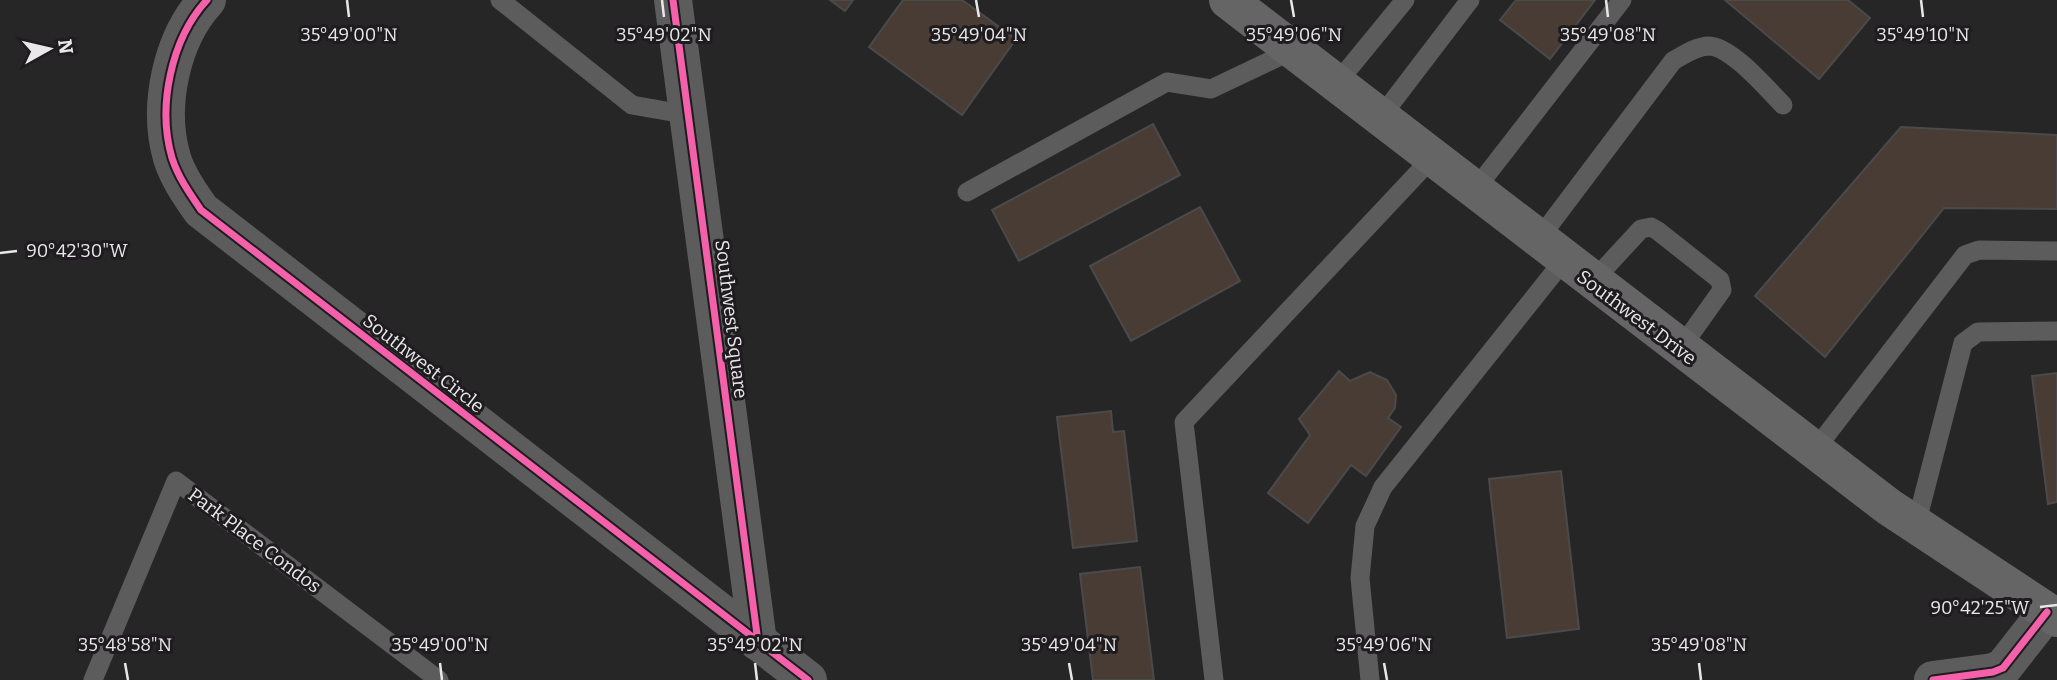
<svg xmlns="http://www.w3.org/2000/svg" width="2057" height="680" viewBox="0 0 2057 680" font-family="Bitter,serif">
<rect width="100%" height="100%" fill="#272627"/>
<path fill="#493c34" stroke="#4b4a4a" stroke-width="2" d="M830,0H853L845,11Z
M903,0H962L1016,39L962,115L869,47Z
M1516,0H1595L1550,59L1500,20Z
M1725,0H1848L1870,18L1819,79Z
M1153,124L1180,175L1019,261L992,210Z
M1901,127L2057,135V209L1944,208L1825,357L1755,296Z
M1200,207L1240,281L1131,341L1090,266Z
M1339,371L1350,381L1370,372L1387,380L1396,395L1395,408L1388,418L1401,427L1366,476L1351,465L1308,523L1268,493L1310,435L1299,419Z
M2057,373V502L2048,504L2032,376Z
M1111,411L1113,432L1124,431L1137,541L1073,548L1057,417Z
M1561,471L1579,629L1507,638L1489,479Z
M1140,567L1154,680H1093L1080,574Z"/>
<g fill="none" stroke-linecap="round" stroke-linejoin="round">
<path stroke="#5c5c5c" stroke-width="19" d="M500,0L632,105L689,115
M1337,83L1405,0
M1380,118L1470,0
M1474,191L1622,0
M967,192L1167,82L1211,89L1293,50
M1538,240L1673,61C1683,55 1697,46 1709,46C1732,47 1767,89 1783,105
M1592,282L1641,229L1651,227L1658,231L1720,280L1722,290L1680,349
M1814,451L1965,255L1979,250L2057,251
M1916,525L1963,343L1978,332L2057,331
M93,680L176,481L439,680
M1214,680L1184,422L1432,158
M1370,680L1360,578L1365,526L1383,487L1564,260"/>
<path stroke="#5c5c5c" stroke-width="38" d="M207,0C171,39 157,107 172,158C178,177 190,194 201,210L808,680
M673,0L758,642
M1933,680L1993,672L2003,668L2047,612"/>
<path stroke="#666565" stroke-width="38" d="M1228,0L1889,507L2057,618"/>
<defs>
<path id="cycleway" d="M207,0C171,39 157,107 172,158C178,177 190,194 201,210L808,680
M673,0L758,642
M1933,680L1993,672L2003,668L2047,612"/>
</defs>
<use href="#cycleway" stroke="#1e1c1e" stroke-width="11"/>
<use href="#cycleway" stroke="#f560ab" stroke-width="7"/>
</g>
<path fill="none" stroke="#e9e7e9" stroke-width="2.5" d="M347,0L349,17M662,0L664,17M976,0L979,17M1291,0L1294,17M1606,0L1608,17M1921,0L1923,17M0,253L17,251M2040,607L2057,605M125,663L128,680M440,663L442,680M755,663L757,680M1069,663L1072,680M1384,663L1387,680M1699,663L1701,680"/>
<g text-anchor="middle" stroke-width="6" stroke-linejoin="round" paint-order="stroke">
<g font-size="19" fill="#e9e7e9" stroke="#1e1c1e">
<text transform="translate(1637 317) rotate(37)" y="7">Southwest Drive</text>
<text transform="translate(732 319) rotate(83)" y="7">Southwest Square</text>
<text transform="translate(424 363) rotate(38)" y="7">Southwest Circle</text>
<text transform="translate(255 540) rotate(37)" y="7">Park Place Condos</text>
</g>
</g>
<g font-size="18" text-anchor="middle" fill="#e9e7e9" stroke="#1e1c1e" stroke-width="6" stroke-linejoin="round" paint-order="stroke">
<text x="349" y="41">35°49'00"N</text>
<text x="664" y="41">35°49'02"N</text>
<text x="979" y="41">35°49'04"N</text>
<text x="1294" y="41">35°49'06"N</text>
<text x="1608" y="41">35°49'08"N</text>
<text x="1923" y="41">35°49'10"N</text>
<text x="77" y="257">90°42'30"W</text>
<text x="1980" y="614">90°42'25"W</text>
<text x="125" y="651">35°48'58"N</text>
<text x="440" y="651">35°49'00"N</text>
<text x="755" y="651">35°49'02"N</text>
<text x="1069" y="651">35°49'04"N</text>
<text x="1384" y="651">35°49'06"N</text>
<text x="1699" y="651">35°49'08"N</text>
</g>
<g transform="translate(49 49) rotate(82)" stroke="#1e1c1e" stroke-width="5" paint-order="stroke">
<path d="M0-5L12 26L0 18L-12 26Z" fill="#e9e7e9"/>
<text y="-10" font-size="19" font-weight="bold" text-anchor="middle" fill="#e9e7e9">N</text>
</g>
</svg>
